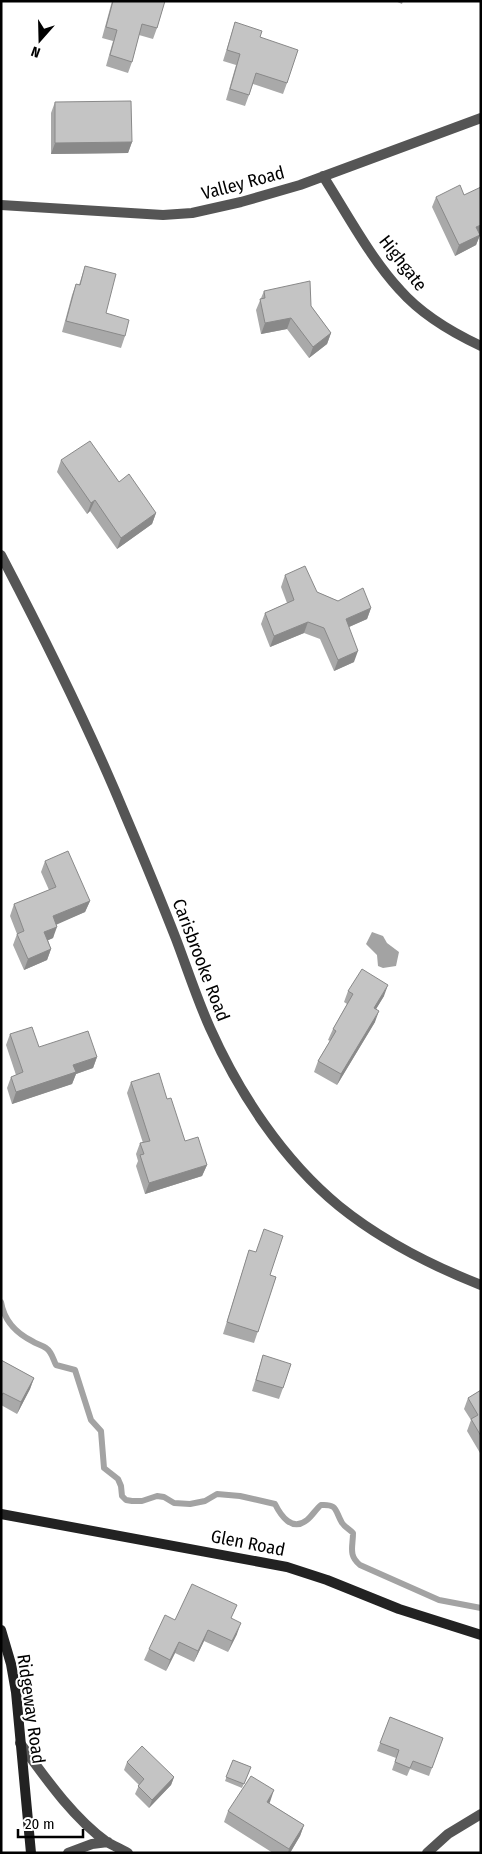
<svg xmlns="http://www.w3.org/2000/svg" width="482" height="1854" viewBox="0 0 482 1854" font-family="'Fira Sans Condensed',sans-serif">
<rect width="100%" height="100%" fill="#fff"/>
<path fill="#a3a3a3" d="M372,932L383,936L387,943L399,952L396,966L383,968L378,966L377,955L366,944Z"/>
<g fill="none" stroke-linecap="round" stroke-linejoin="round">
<path stroke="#a3a3a3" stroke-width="6" d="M1,1302C4,1320 16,1333 32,1341C36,1344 42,1345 46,1348C52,1352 53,1359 56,1365L75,1370L91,1420L101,1431L104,1468L118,1479L121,1486L122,1496L126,1500L132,1501H142L157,1496L164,1497L174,1503L190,1504L205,1501L217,1494L240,1496L275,1504C281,1516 292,1532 307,1520C312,1516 316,1509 321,1505C337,1504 335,1510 341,1521C343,1526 349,1529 353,1533C353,1547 348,1555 360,1565L439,1600L481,1608"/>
<path stroke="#555" stroke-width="10" d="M323,176C346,212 371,259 400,290C422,315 451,332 481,346
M1,205L163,215L192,213L241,202L300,185L481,118
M1,555C46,641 89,727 126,817C143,857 160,898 176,939C187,968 197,999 210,1028C239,1093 283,1160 339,1206C381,1240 430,1265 481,1285
M20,1743C44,1776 73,1818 107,1842C114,1846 121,1849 128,1853
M68,1853L92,1844L108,1842
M427,1853L448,1834L481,1814"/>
<path stroke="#222" stroke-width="10" d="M1,1514L287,1567L327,1580L399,1609L481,1635
M1,1630L11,1664L16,1692L31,1853"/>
</g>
<path fill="#a9a9a9" d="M112,1H165L157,28L153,39L139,35L132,62L128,73L106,66L113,41L102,38Z
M395,1H403L402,4Z
M235,22L260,37L287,83L283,94L253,84L245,106L226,100L236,65L223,61Z
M55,102L132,142L128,153L51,154V113Z
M436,197L480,234V235L476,245L455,256L432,207Z
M85,266L106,313L125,336L121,348L62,332L72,295L76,284L79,285Z
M264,291L311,306L331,333L327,344L309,358L287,329L261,334L256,310Z
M61,460L119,482L156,513L152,524L117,549L90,511L87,514L57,472Z
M285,575L317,592L338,601L371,608L367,619L349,627L354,662L334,671L320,639L304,633L270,647L261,624L265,613L287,603L281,587Z
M45,861L90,901L85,912L56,924L53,938L48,940L51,949L47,960L24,970L13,945L17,934L10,916L14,904L49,890L41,872Z
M348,991L384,996L376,1009L375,1022L337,1085L314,1072L318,1061L330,1041L328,1040L333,1029L347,1004L344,1002Z
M10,1034L39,1047L97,1057L93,1068L76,1074L72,1084L12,1104L7,1088L11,1077L16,1075L6,1045Z
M131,1082L167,1099L185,1141L207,1165L202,1176L145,1194L136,1166L138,1161L136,1154L140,1143H143L127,1093Z
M249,1250L270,1275L276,1277L254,1343L223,1334Z
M263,1355L283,1388L279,1399L252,1391Z
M1,1360L34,1378L30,1389L17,1414L1,1405Z
M481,1390V1453H480L467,1431L471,1420L464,1409L468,1398Z
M232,1619L237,1634L228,1652L204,1641L194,1662L175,1653L166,1671L144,1660L149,1649Z
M390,1717L443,1738L429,1776L410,1769L407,1776L392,1770L396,1758L377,1751Z
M233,1760L251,1767L242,1788L225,1781Z
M127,1762L174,1777L171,1785L149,1808L135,1794L139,1785L124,1770Z
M270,1802L269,1803L304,1825L300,1836L290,1853H273L224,1822L228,1811Z"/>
<path fill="#898989" d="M132,142L128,153L51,154L55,143Z
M481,225V234L472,238L476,227Z
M480,235L476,245L455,256L459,245Z
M291,318L287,329L261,334L265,323Z
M331,333L327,344L309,358L313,347Z
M95,500L90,511L87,514L91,503Z
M156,513L152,524L117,549L121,538Z
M371,608L367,619L342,630L346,619Z
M308,622L304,633L270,647L274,636Z
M358,651L354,662L334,671L338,660Z
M90,901L85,912L49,928L53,916Z
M57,927L53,938L40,944L44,932Z
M51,949L47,960L24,970L28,959Z
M388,985L384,996L370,1019L374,1008Z
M379,1011L375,1022L337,1085L341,1074Z
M97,1057L93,1068L76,1074L72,1084L12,1104L16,1092L73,1065Z
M207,1165L202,1176L145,1194L149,1183Z
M34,1378L30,1389L17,1414L21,1402Z
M241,1623L237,1634L228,1652L232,1641Z
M208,1630L204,1641L194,1662L198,1651Z
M179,1642L175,1653L166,1671L170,1660Z
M174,1777L171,1785L149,1808L152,1800Z
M274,1790L270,1802L263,1813L267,1802Z
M304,1825L300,1836L290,1853H288L289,1849Z"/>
<path fill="#c4c4c4" stroke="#898989" d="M113,1H165L157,28L142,24L132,62L110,55L117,30L106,27Z
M235,22L262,31L260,37L298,50L287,83L256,73L249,95L230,89L240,54L227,50Z
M131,101L132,142L55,143V102Z
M460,185L464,195L481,187V225L476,227L480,235L459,245L436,197Z
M85,266L116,274L106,313L129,320L125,336L66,321L76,284L80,285Z
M310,281L311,306L331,333L313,347L291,318L265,323L260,299L265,298L264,291Z
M90,441L119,482L129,474L156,513L121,538L95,500L91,503L61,460Z
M305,566L317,592L338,601L363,588L371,608L346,619L358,651L338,660L324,628L308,622L274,636L265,613L294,600L285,575Z
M68,851L90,901L53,916L57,927L44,932L51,949L28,959L17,934L24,931L14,904L56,887L45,861Z
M362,969L388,985L374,1008L379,1011L341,1074L318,1061L336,1031L333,1029L353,994L348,991Z
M32,1027L39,1047L88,1031L97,1057L73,1065L76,1072L16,1092L11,1077L23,1072L10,1034Z
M159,1073L167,1099L171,1098L185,1141L198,1137L207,1165L149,1183L140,1155L144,1154L140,1143L150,1141L131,1082Z
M264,1229L283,1236L270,1275L276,1277L258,1332L227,1322L249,1250L256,1252Z
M263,1355L291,1364L283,1388L256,1380Z
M1,1360L34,1378L21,1402L3,1393L1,1397Z
M481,1390V1436L471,1419L478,1415L468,1398Z
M192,1584L237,1605L231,1618L241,1623L232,1641L208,1630L198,1651L179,1642L170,1660L149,1649L165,1615L175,1620Z
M390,1717L443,1738L432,1768L413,1761L410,1768L395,1762L399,1750L380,1743Z
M142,1746L174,1777L152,1800L138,1786L144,1779L127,1762Z
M233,1760L251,1767L244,1784L226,1777Z
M251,1776L274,1790L267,1802L304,1825L289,1849L228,1811Z"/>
<g text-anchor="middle" stroke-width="4" stroke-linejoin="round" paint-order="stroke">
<g font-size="18" fill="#000" stroke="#fff">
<text transform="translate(243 183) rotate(-15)" y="6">Valley Road</text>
<text transform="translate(403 263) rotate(52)" y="6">Highgate</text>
<text transform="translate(201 960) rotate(69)" y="6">Carisbrooke Road</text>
<text transform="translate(248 1543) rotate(11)" y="6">Glen Road</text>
<text transform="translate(31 1709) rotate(82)" y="6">Ridgeway Road</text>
</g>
</g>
<rect width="482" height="1854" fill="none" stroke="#000000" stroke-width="5"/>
<g transform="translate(40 40) rotate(200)" stroke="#ffffff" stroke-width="4" paint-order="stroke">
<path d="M0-4L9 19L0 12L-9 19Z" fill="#000000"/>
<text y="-8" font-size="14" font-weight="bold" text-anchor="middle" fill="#000000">N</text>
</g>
<path d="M18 1829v8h65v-8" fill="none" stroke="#000000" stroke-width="2.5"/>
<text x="25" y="1829" font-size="15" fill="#000000" stroke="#ffffff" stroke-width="4" paint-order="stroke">20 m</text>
</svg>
